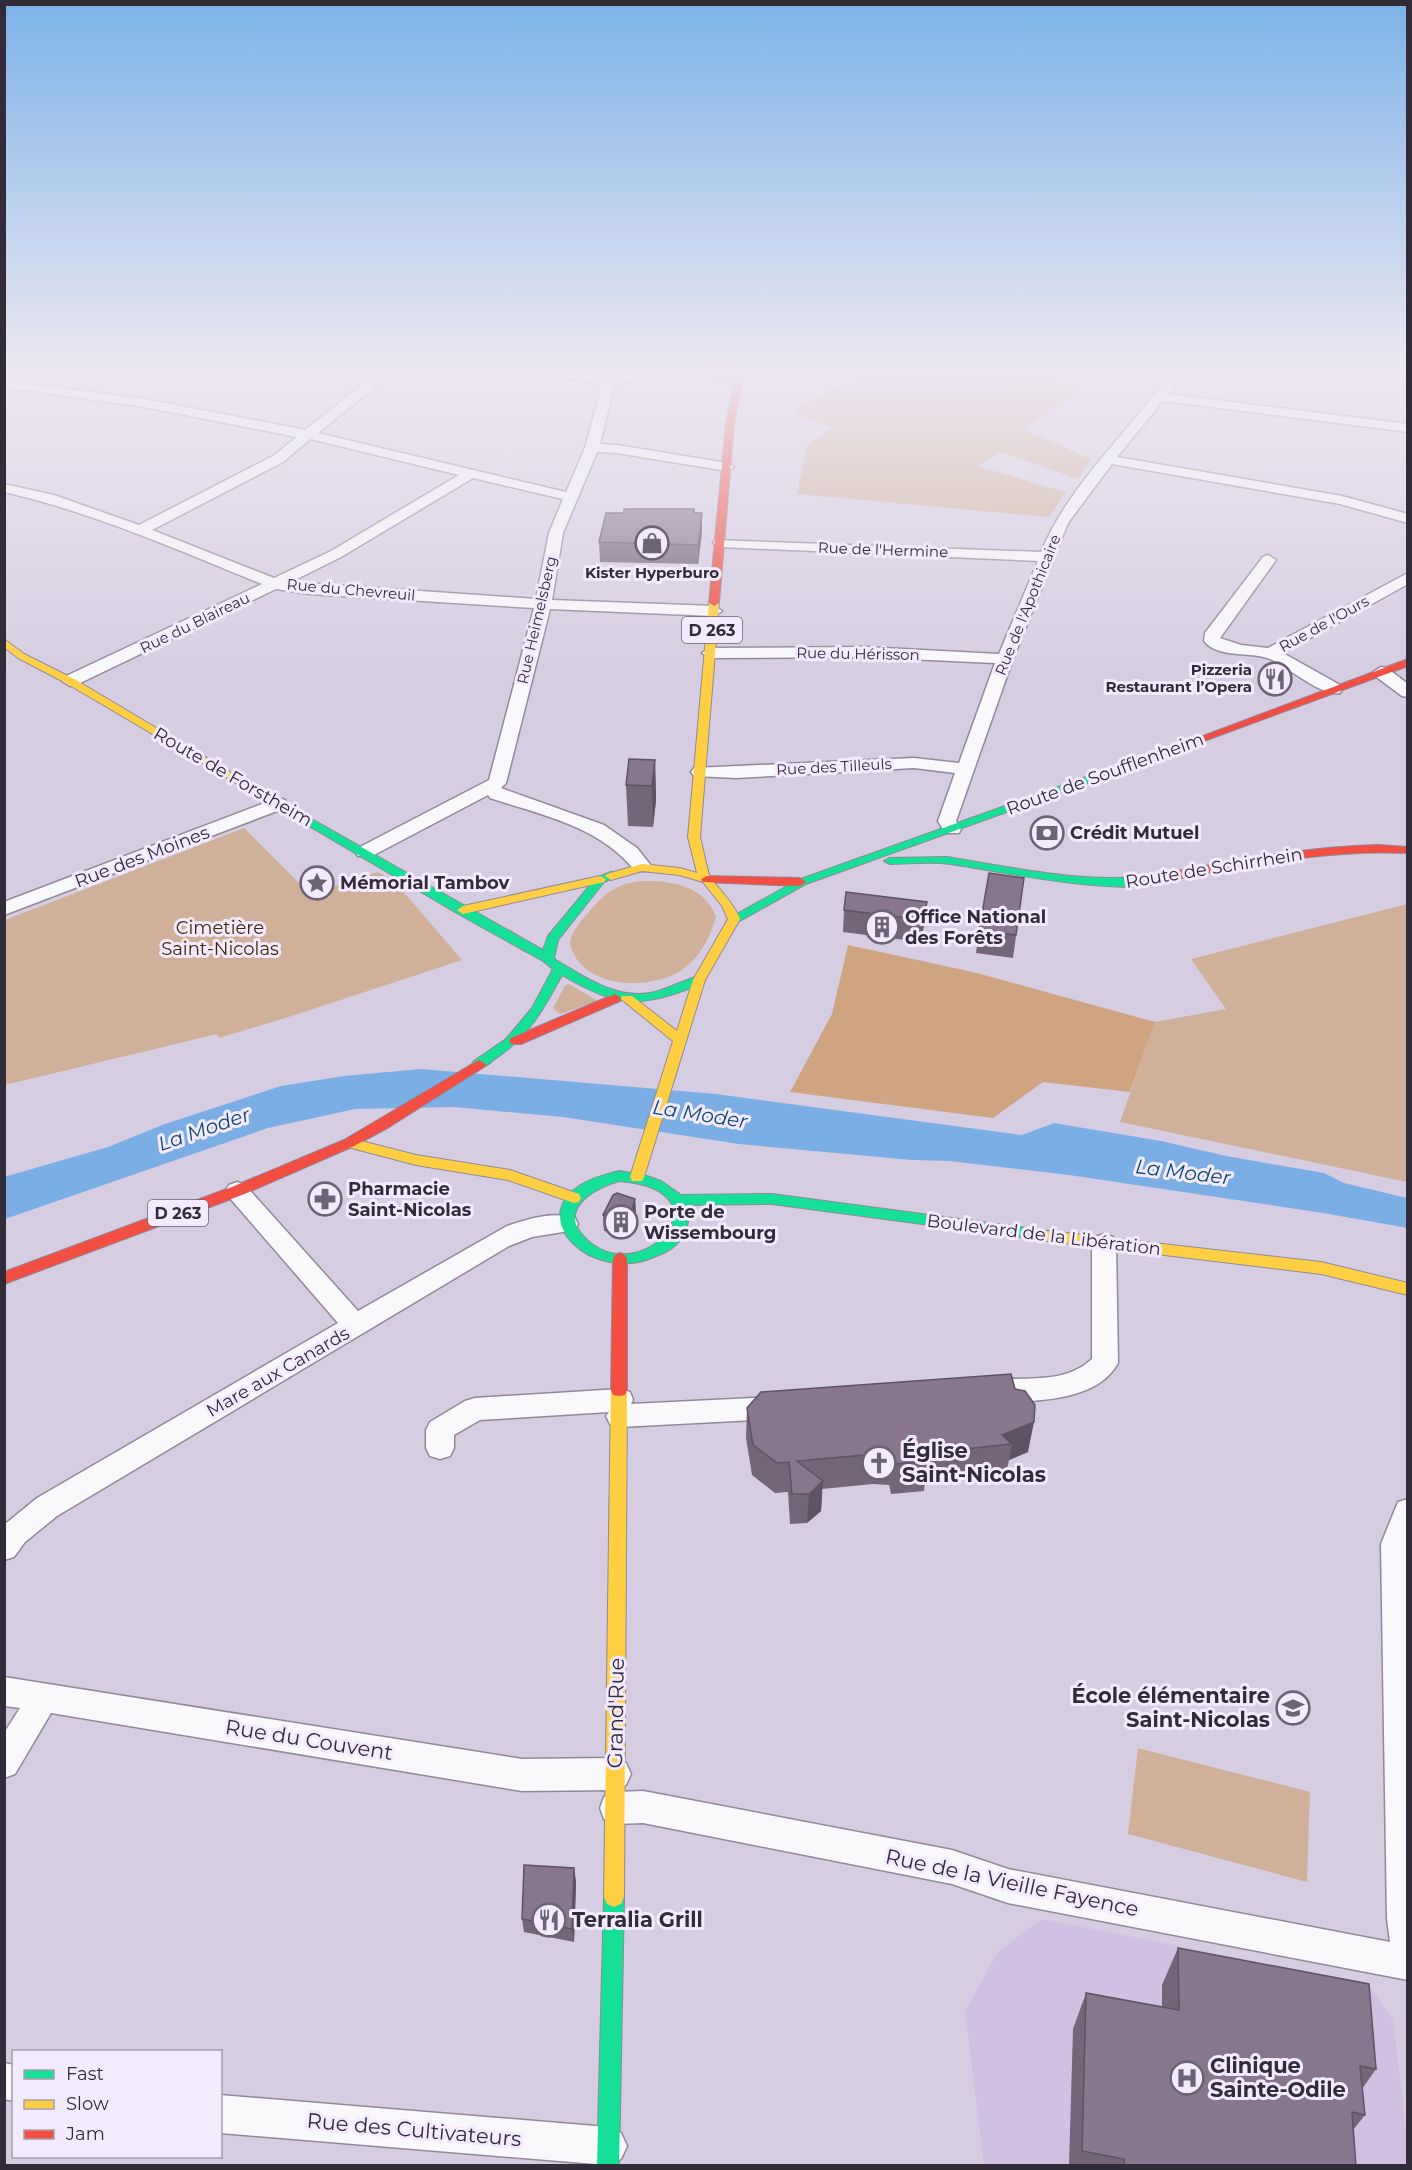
<svg xmlns="http://www.w3.org/2000/svg" width="1412" height="2170" viewBox="0 0 1412 2170" font-family="Montserrat,sans-serif">
<rect width="100%" height="100%" fill="#d7cde2"/>
<path fill="#d1c0e2" d="M1042,1919L1367,1983L1393,2020L1407,2135V2165H984L965,2011L998,1952Z"/>
<path fill="#d1b09a" d="M870,369H1047L1080,392L1022,429L1091,459L1078,479L1000,452L977,466L1066,492L1049,517L797,494L807,445L833,428L797,415L796,407L873,371Z
M244,828L310,894L378,872L395,882L462,960L295,1015L219,1038L217,1034L5,1085V920Z
M640,881C670,880 705,885 716,917C710,937 700,958 682,970C653,989 596,989 576,958C573,953 570,947 570,941C572,931 581,921 587,914C605,894 613,885 640,881Z
M1407,904V1182L1120,1122L1155,1022L1226,1009L1191,959Z
M569,984L598,1001L560,1014L553,1008L565,986Z
M1138,1748L1310,1792L1307,1882L1128,1834Z"/>
<path fill="#cfa480" d="M848,945L973,972L1155,1022L1130,1092L1043,1082L993,1118L790,1092L832,1014Z"/>
<path fill="#7aaee5" d="M421,1069L716,1094L1022,1135L1054,1123L1161,1141L1226,1156L1324,1173L1344,1183L1407,1198L1408,1228L1323,1213L1069,1175L949,1161L912,1160L739,1144L563,1117L454,1107L355,1109L268,1128L5,1219L4,1177L108,1147L165,1124L281,1086L344,1076Z"/>
<g fill="none" stroke-linecap="round" stroke-linejoin="round">
<defs>
<path id="street" d="M374,369H386L371,390L318,433L566,492L585,448L601,389L594,383L577,378L408,373L402,369H530L634,372L640,376L638,379L611,386L613,389L600,444L617,445L727,463L734,467L727,471L617,453L597,452L563,533L552,600L714,606L722,611L714,616L550,609L506,783L501,788L604,825L637,848L652,867L649,871H635C600,826 541,815 490,798L488,795L372,856H358L355,852L358,848L489,780L534,608L310,594L276,589L76,685L70,686L62,681L64,677L262,584C177,550 93,512 4,492V484L54,495L139,525L273,456L297,437L145,407L11,388L7,387L5,384L7,381L145,399L305,430L363,384ZM310,439L459,475L331,551L274,578L152,530L283,462ZM473,478L563,499L549,533L536,599L291,582L341,557Z
M1173,369H1185L1168,394L1408,424V432L1163,401L1117,457L1342,496L1408,514V523L1340,504L1112,464L1068,523L1013,659L956,821L961,829L959,833H945L938,821L955,773L914,768L736,778L694,776L691,772L694,768L914,758L959,763L995,663L865,657L710,658L702,653L710,648L865,647L999,654L1038,561L720,547L713,543L715,540L1041,552C1071,481 1130,432 1173,369Z
M1355,369H1408V376L1361,373Z
M1268,555L1276,560L1220,638L1241,645L1268,648L1408,573V584L1283,653L1340,685L1342,689L1340,693C1322,697 1288,667 1270,659C1252,651 1218,659 1204,641L1205,633L1263,557Z
M1381,667L1387,668L1408,684V697L1402,696L1375,676L1373,672Z
M278,798L285,800L287,804L285,808L4,915V902Z
M237,1182L245,1185L358,1311L507,1226C528,1219 553,1211 575,1218L578,1224L575,1230L532,1237L509,1246L57,1516L25,1542L14,1557L4,1560V1525L37,1498L338,1323L229,1197L225,1191L229,1185Z
M1104,1234L1113,1237L1116,1243L1118,1363C1100,1397 1050,1400 1016,1402C1003,1402 991,1404 978,1400L975,1392L978,1384C1016,1372 1059,1389 1092,1359V1243L1095,1237Z
M620,1389L630,1392L633,1400L631,1404L776,1397L786,1400L790,1408L786,1416L776,1419L620,1427L610,1424L606,1416L609,1412L480,1420L454,1435V1448L450,1456L440,1459L430,1456L426,1448V1430L430,1422L465,1401L475,1398Z
M1408,1499V1980L1008,1903L952,1884L643,1823L616,1824L604,1819L600,1808L604,1797L616,1792L643,1791L952,1850L1008,1869L1390,1942L1387,1919L1381,1544L1398,1502Z
M4,1677L522,1759L615,1758L626,1763L631,1774L626,1785L615,1790L522,1791L51,1713L15,1774L4,1778V1733L20,1708L4,1706Z
M4,2063L14,2065V2101L4,2099Z
M220,2095L608,2127L621,2133L627,2146L621,2159L608,2165L220,2133Z"/>
<path id="fast" d="M1192,739L1196,740V744L806,884L738,922L734,923L728,919L798,880Z
M257,788L543,950L548,936L596,878L611,872L615,874L617,876L604,882L558,940L554,958L556,960C586,978 618,1001 655,992C670,988 684,980 699,976L705,980L703,983C642,1008 620,1009 562,975C543,1010 529,1036 495,1059C488,1064 483,1070 474,1067L472,1064L474,1061L506,1039L532,1008L553,969L543,961L455,912L253,793V789Z
M947,857C1018,868 1090,886 1161,874L1167,878C1140,902 989,869 950,864C930,861 909,864 890,864L884,861L890,858Z
M619,1171L644,1175L661,1181L681,1195L772,1194L1049,1231L1054,1232L1056,1236L1054,1240L1049,1241L772,1204L686,1205C692,1216 687,1230 680,1240C674,1249 664,1253 654,1257C593,1284 522,1218 584,1183C595,1177 608,1174 619,1171ZM619,1181C733,1190 643,1291 587,1240C555,1210 593,1189 619,1181Z
M614,1887L621,1890L624,1897L619,2166H597L604,1897L607,1890Z"/>
<path id="slow" d="M714,600L719,603L700,837C702,844 708,874 710,877C721,892 733,902 740,919L705,980L644,1177L642,1181H632L630,1177L673,1041L621,999L622,996H632L677,1031L693,980L728,919L722,906L703,882L679,875L642,871L611,880L605,876L607,874L642,864L680,868L697,873L688,837L709,603Z
M4,639L24,654L74,679L262,791L261,793H253L66,683L18,658L4,647Z
M600,876L604,878L606,880L604,882L463,914L457,910L463,906Z
M349,1138L416,1155L510,1170L579,1194L581,1198L579,1202L574,1203L508,1180L416,1165L344,1146L342,1143Z
M1049,1231L1321,1262L1408,1283V1295L1321,1274L1049,1241L1044,1240L1042,1236L1044,1232Z
M619,1384L625,1385L627,1390L624,1897L621,1904L614,1907L607,1904L604,1897L611,1390L613,1385Z"/>
<path id="jam" d="M741,369H749L743,379L734,423L719,603L714,606L709,603L726,423L735,379L717,380L697,372L701,370C716,375 728,380 741,369Z
M1408,659V666L1196,744L1192,745L1187,742Z
M1377,845L1408,847V853C1324,849 1243,867 1161,882L1155,878L1161,874C1233,861 1304,847 1377,845Z
M707,876L800,878L806,882L800,886L703,882L701,880L703,878Z
M615,994L621,998L620,1001L521,1044H511L509,1041L511,1038Z
M479,1060L486,1064L484,1067L389,1127L354,1146L242,1195L4,1284V1272L232,1187L344,1140Z
M620,1253L625,1255L627,1259V1390L625,1395L619,1396L613,1395L611,1390L613,1259L615,1255Z"/>
</defs>
<use href="#street" stroke="#918999" stroke-width="3"/>
<use href="#fast" stroke="#918999" stroke-width="2"/>
<use href="#slow" stroke="#918999" stroke-width="2"/>
<use href="#jam" stroke="#918999" stroke-width="2"/>
<use href="#street" fill="#f9f8fb" fill-rule="evenodd"/>
<use href="#fast" fill="#16e098" fill-rule="evenodd"/>
<use href="#slow" fill="#ffcf43" fill-rule="evenodd"/>
<use href="#jam" fill="#f24e42" fill-rule="evenodd"/>
</g>
<path fill="#746579" d="M694,513H702V532L698,564L600,562L599,542Z
M655,760L656,800L653,827L628,826L626,785Z
M1024,878L1013,958L976,953L979,931Z
M927,902L924,924L921,942L843,932L844,910Z
M635,1199L636,1214L630,1234L604,1231L603,1215Z
M1011,1374L1028,1452L1009,1460L1006,1474L925,1483L924,1491L891,1494L889,1485L873,1484L822,1489L821,1511L807,1523L790,1524L788,1492L775,1493L752,1475L746,1438L747,1408Z
M574,1868L576,1882L574,1942L524,1932L522,1919Z
M1178,1948L1376,2069L1362,2089L1365,2115L1353,2130L1356,2166H1069L1073,2029L1086,1993L1162,2007V1985Z"/>
<path fill="#5e5363" d="M702,513V532L698,564V545Z
M655,760L656,800L653,827L652,786Z
M927,902L924,924L921,942L923,920Z
M635,1199L636,1214L630,1234L629,1219Z
M1034,1422L1028,1452L1009,1460L1012,1444L1002,1435Z
M823,1481L821,1511L807,1523L809,1494Z
M574,1868L576,1882L574,1942L572,1929Z"/>
<path fill="#87768d" stroke="#5e5363" stroke-width="1.5" d="M624,509H694V513H702L698,545L599,542L606,513H624Z
M629,759L655,760L652,786L626,785Z
M989,873L1024,878L1016,935L979,931Z
M846,892L927,902L923,920L844,910Z
M617,1193L635,1199L629,1219L603,1215L613,1195Z
M1011,1374L1015,1389L1025,1391L1035,1405L1034,1422L1002,1435L1012,1444L927,1453L928,1461L895,1464L893,1455L876,1454L797,1461L823,1481L809,1494H792L789,1462L777,1463L753,1445L747,1408L761,1392Z
M524,1865L574,1868L572,1929L522,1919Z
M1178,1948L1369,1984L1376,2069L1360,2066L1365,2115L1352,2112L1356,2166H1124V2159L1082,2151L1086,1993L1179,2010Z"/>
<linearGradient id="sky" x2="0" y2="1"><stop stop-color="#7cb2e7"/><stop offset="0.55" stop-color="#ede8f2"/><stop offset="1" stop-color="#ede8f2" stop-opacity="0"/></linearGradient>
<rect width="1412" height="673" fill="url(#sky)"/>
<defs>
<symbol id="shop-ring" viewBox="-11 -11 22 22"><circle r="9.5" fill="#f3eafd" stroke="#6c6475" stroke-width="1.5"/><path d="M-5-2.5h2.3a2.7 3.5 0 0 1 5.4 0H5L5.5 6h-11ZM-1.5-2.5h3a1.5 2.3 0 0 0-3 0Z" fill="#6c6475"/></symbol>
<symbol id="restaurant-ring" viewBox="-11 -11 22 22"><circle r="9.5" fill="#f3eafd" stroke="#6c6475" stroke-width="1.5"/><path d="M-5-6h1v4h1v-4h1v4h1v-4h1v5L-1.5 .5V6h-2V.5L-5-1ZM5-6V6H3V1.5H1.5Q1.5-4 5-6Z" fill="#6c6475"/></symbol>
<symbol id="bank-ring" viewBox="-11 -11 22 22"><circle r="9.5" fill="#f3eafd" stroke="#6c6475" stroke-width="1.5"/><path d="M-6-4H6V4H-6ZM0-2.3a2.3 2.3 0 1 0 0 4.6a2.3 2.3 0 1 0 0-4.6Z" fill="#6c6475"/></symbol>
<symbol id="sight-ring" viewBox="-11 -11 22 22"><circle r="9.5" fill="#f3eafd" stroke="#6c6475" stroke-width="1.5"/><path d="M0-6L1.8-2.2L6-1.7L2.9 1.2L3.7 5.4L0 3.3L-3.7 5.4L-2.9 1.2L-6-1.7L-1.8-2.2Z" fill="#6c6475"/></symbol>
<symbol id="building-ring" viewBox="-11 -11 22 22"><circle r="9.5" fill="#f3eafd" stroke="#6c6475" stroke-width="1.5"/><path d="M-4-6H4V6H1V3H-1V6H-4ZM-2.5-4.3h1.7v1.8h-1.7ZM.8-4.3h1.7v1.8H.8ZM-2.5-1h1.7V.8h-1.7ZM.8-1h1.7V.8H.8Z" fill="#6c6475"/></symbol>
<symbol id="pharmacy-ring" viewBox="-11 -11 22 22"><circle r="9.5" fill="#f3eafd" stroke="#6c6475" stroke-width="1.5"/><path d="M-2-6h4v4h4v4h-4v4h-4v-4h-4v-4h4Z" fill="#6c6475"/></symbol>
<symbol id="church-ring" viewBox="-11 -11 22 22"><circle r="9.5" fill="#f3eafd" stroke="#6c6475" stroke-width="1.5"/><path d="M-1.2-6h2.4v3.5h3.3v2.4h-3.3V6h-2.4V-.1h-3.3v-2.4h3.3Z" fill="#6c6475"/></symbol>
<symbol id="school-ring" viewBox="-11 -11 22 22"><circle r="9.5" fill="#f3eafd" stroke="#6c6475" stroke-width="1.5"/><path d="M0-5L7-2L0 1L-7-2ZM-4 1L0 2.5L4 1V4Q0 6-4 4Z" fill="#6c6475"/></symbol>
<symbol id="hospital-ring" viewBox="-11 -11 22 22"><circle r="9.5" fill="#f3eafd" stroke="#6c6475" stroke-width="1.5"/><path d="M-5-5h3v3.5h4V-5h3V5h-3V1.5h-4V5h-3Z" fill="#6c6475"/></symbol>
</defs>
<g fill-rule="evenodd">
<use href="#shop-ring" x="633" y="524" width="38" height="38"/>
<use href="#restaurant-ring" x="1256" y="660" width="38" height="38"/>
<use href="#bank-ring" x="1028" y="814" width="38" height="38"/>
<use href="#sight-ring" x="298" y="864" width="38" height="38"/>
<use href="#building-ring" x="863" y="908" width="38" height="38"/>
<use href="#pharmacy-ring" x="306" y="1180" width="38" height="38"/>
<use href="#building-ring" x="602" y="1203" width="38" height="38"/>
<use href="#church-ring" x="860" y="1444" width="38" height="38"/>
<use href="#school-ring" x="1274" y="1689" width="38" height="38"/>
<use href="#restaurant-ring" x="530" y="1901" width="38" height="38"/>
<use href="#hospital-ring" x="1168" y="2059" width="38" height="38"/>
</g>
<g text-anchor="middle" stroke-width="6" stroke-linejoin="round" paint-order="stroke">
<g font-size="15" fill="#322b3a" stroke="#f3eafd">
<text transform="translate(883 550) rotate(2)" y="5">Rue de l'Hermine</text>
<text transform="translate(351 590) rotate(5)" y="5">Rue du Chevreuil</text>
<text transform="translate(1028 605) rotate(-68)" y="5">Rue de l'Apothicaire</text>
<text transform="translate(537 620) rotate(-77)" y="5">Rue Heimelsberg</text>
<text transform="translate(195 623) rotate(-26)" y="5">Rue du Blaireau</text>
<text transform="translate(1324 624) rotate(-29)" y="5">Rue de l'Ours</text>
<text transform="translate(858 654) rotate(1)" y="5">Rue du Hérisson</text>
<text transform="translate(834 767) rotate(-3)" y="5">Rue des Tilleuls</text>
</g>
<g font-size="15" font-weight="bold" fill="#322b3a" stroke="#f3eafd">
<text x="652" y="578">Kister Hyperburo</text>
<text x="1252" y="675" text-anchor="end">Pizzeria<tspan x="1252" dy="17">Restaurant l’Opera</tspan></text>
</g>
<g fill="#f3eafd" stroke="#6c6474" stroke-width="1.5">
<rect x="682" y="617" width="60" height="26" rx="4.5"/>
<rect x="148" y="1200" width="60" height="26" rx="4.5"/>
</g>
<g font-size="16" font-weight="bold" fill="#322b3a">
<text x="712" y="636">D 263</text>
<text x="178" y="1219">D 263</text>
</g>
<g font-size="18" fill="#322b3a" stroke="#f3eafd">
<text transform="translate(1105 774) rotate(-20)" y="6">Route de Soufflenheim</text>
<text transform="translate(233 777) rotate(30)" y="6">Route de Forstheim</text>
<text transform="translate(142 857) rotate(-21)" y="6">Rue des Moines</text>
<text transform="translate(1214 868) rotate(-9)" y="6">Route de Schirrhein</text>
<text transform="translate(1044 1235) rotate(7)" y="6">Boulevard de la Libération</text>
<text transform="translate(278 1372) rotate(-30)" y="6">Mare aux Canards</text>
</g>
<g font-size="18" font-weight="bold" fill="#322b3a" stroke="#f3eafd" text-anchor="start">
<text x="1070" y="839">Crédit Mutuel</text>
<text x="340" y="889">Mémorial Tambov</text>
<text x="905" y="923">Office National<tspan x="905" dy="21">des Forêts</tspan></text>
<text x="348" y="1195">Pharmacie<tspan x="348" dy="21">Saint-Nicolas</tspan></text>
<text x="644" y="1218">Porte de<tspan x="644" dy="21">Wissembourg</tspan></text>
</g>
<g font-size="18" fill="#422602" stroke="#f3eafd">
<text x="220" y="934">Cimetière<tspan x="220" dy="21">Saint-Nicolas</tspan></text>
</g>
<g font-size="20" font-style="italic" fill="#0f4a76" stroke="#f3eafd">
<text transform="translate(700 1114) rotate(9)" y="7">La Moder</text>
<text transform="translate(204 1129) rotate(-19)" y="7">La Moder</text>
<text transform="translate(1183 1172) rotate(7)" y="7">La Moder</text>
</g>
<g font-size="21" font-weight="bold" fill="#322b3a" stroke="#f3eafd" text-anchor="start">
<text x="902" y="1458">Église<tspan x="902" dy="24">Saint-Nicolas</tspan></text>
<text x="1270" y="1703" text-anchor="end">École élémentaire<tspan x="1270" dy="24">Saint-Nicolas</tspan></text>
<text x="572" y="1927">Terralia Grill</text>
<text x="1210" y="2073">Clinique<tspan x="1210" dy="24">Sainte-Odile</tspan></text>
</g>
<g font-size="21" fill="#322b3a" stroke="#f3eafd">
<text transform="translate(616 1713) rotate(-89)" y="7">Grand'Rue</text>
<text transform="translate(309 1740) rotate(9)" y="7">Rue du Couvent</text>
<text transform="translate(1012 1883) rotate(12)" y="7">Rue de la Vieille Fayence</text>
<text transform="translate(414 2130) rotate(5)" y="7">Rue des Cultivateurs</text>
</g>
</g>
<rect width="1412" height="2170" fill="none" stroke="#322b3a" stroke-width="12"/>
<rect x="12" y="2050" width="210" height="108" fill="#f3eafd" stroke="#a69eaf" stroke-width="1.5"/>
<rect x="24" y="2070" width="30" height="9" fill="#16e098" stroke="#a69eaf" stroke-width="1.5"/>
<text x="66" y="2080" font-size="18" fill="#322b3a">Fast</text>
<rect x="24" y="2100" width="30" height="9" fill="#ffcf43" stroke="#a69eaf" stroke-width="1.5"/>
<text x="66" y="2110" font-size="18" fill="#322b3a">Slow</text>
<rect x="24" y="2130" width="30" height="9" fill="#f24e42" stroke="#a69eaf" stroke-width="1.5"/>
<text x="66" y="2140" font-size="18" fill="#322b3a">Jam</text>
</svg>
